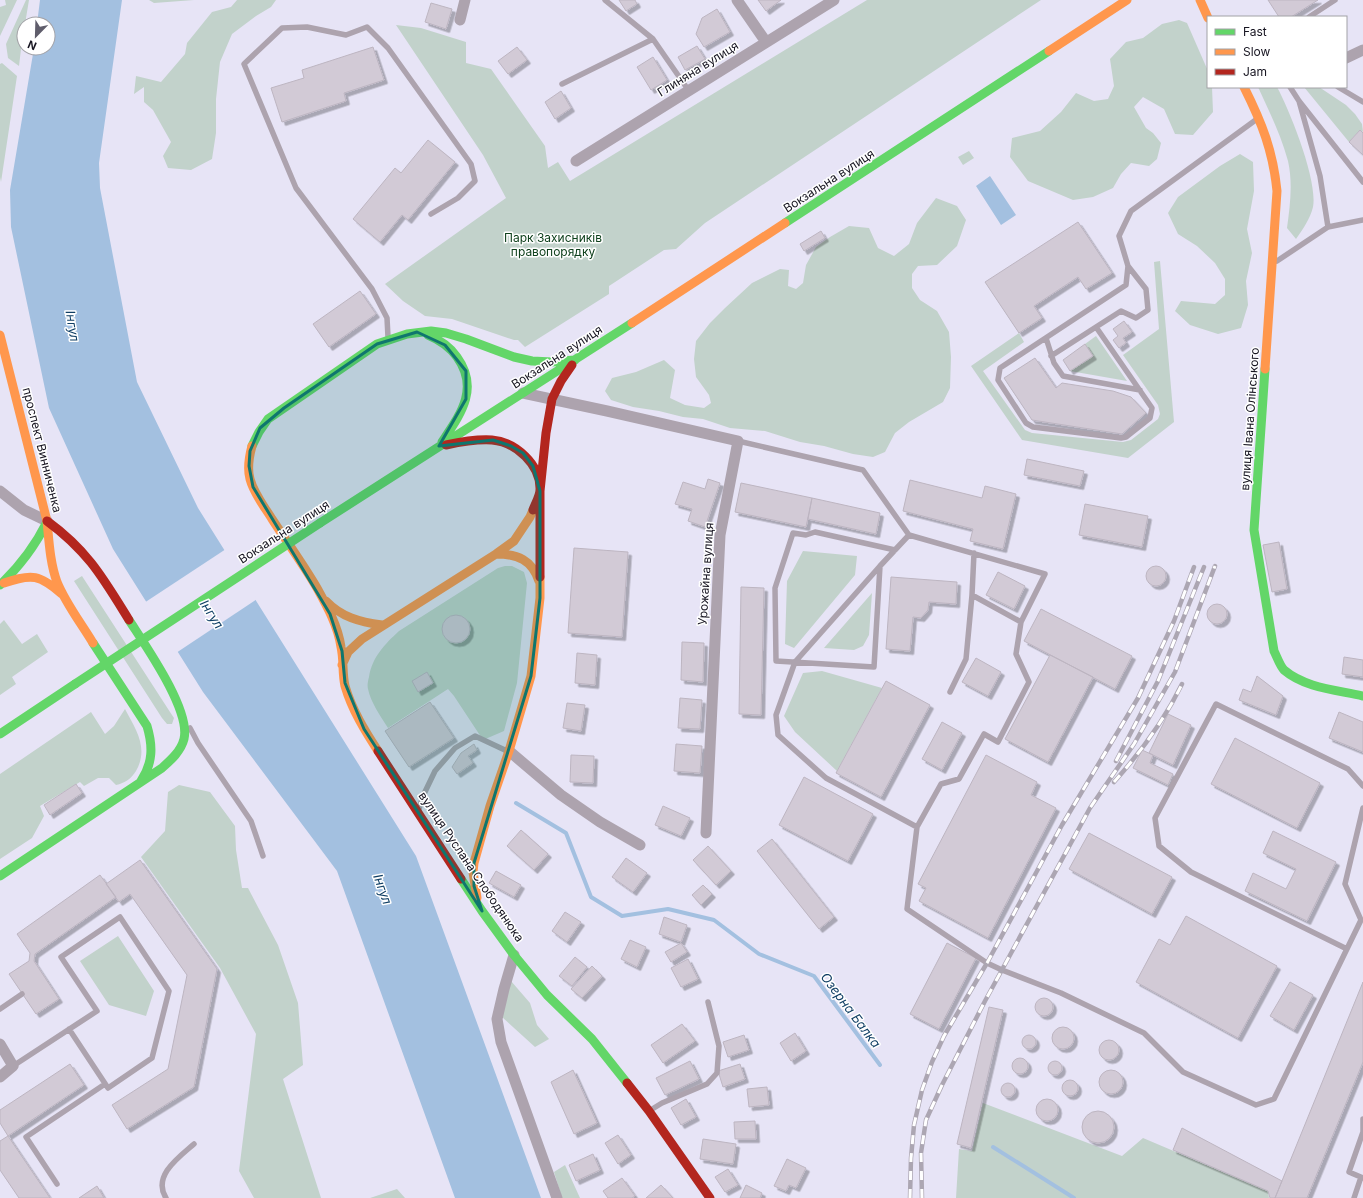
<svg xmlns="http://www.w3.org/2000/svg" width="1363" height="1198" viewBox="0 0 1363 1198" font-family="Inter,sans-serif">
<defs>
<filter id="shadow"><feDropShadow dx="3.5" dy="3.5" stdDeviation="0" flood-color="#0004"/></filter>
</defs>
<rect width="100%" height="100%" fill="#e7e4f6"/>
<path fill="#c2d2cb" d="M5,0H17L0,36V7L6,5Z
M26,0H29L25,24H24L19,66L8,58L6,44Z
M149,0H194L154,3Z
M237,0H276L271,7L256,16L232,34L220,62L216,99V133L212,159L191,170L168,168L163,156L171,142L153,110L144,102V87L134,94L136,76L161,82L185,54L187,43L212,12L231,7Z
M867,0H1041L705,223L676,249L664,250L609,286V294L525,347L518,340H514L452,319L425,316L403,301L385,284L506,198L483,155L396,25L421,28L466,42V63L491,69L545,146L548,168L558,162L570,181Z
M1179,20L1187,23L1208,71V87H1212L1213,112L1193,135L1175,134L1164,109L1143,97L1134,107L1146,128L1153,133L1161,143L1157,159L1149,166L1131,163L1121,174L1113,188L1093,197L1073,200L1028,181L1010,157L1012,138L1040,131L1061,112L1076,93L1094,101L1108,99L1114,86L1110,59L1126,42L1143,38L1162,24Z
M2,63L17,76L1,182L0,177V64Z
M1258,87H1277C1290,111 1318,181 1313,207C1310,219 1303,229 1296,239L1287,228C1290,206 1293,183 1288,161C1281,135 1269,111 1258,87Z
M1304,87H1319L1346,105L1355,114L1362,124L1363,132L1360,130L1349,142Z
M969,151L974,158L963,165L958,157Z
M1240,154L1253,162L1254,191L1247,229L1252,253L1246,281L1248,305L1241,328L1218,334L1190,325L1175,311L1181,301L1215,304L1225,295V279L1215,263L1197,246L1178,234L1168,213L1178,197L1220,166Z
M936,198L957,206L966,220L957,246L937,265L918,266L912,274V288L920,300L937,311L949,332L951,357L950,388L943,402L909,422L895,433L885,452L873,457L853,454L824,446L800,442L765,431L730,428L703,419L683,417L659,411L633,407L611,400L605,391L612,378L636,372L664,360L675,370L670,398L685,405L704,408L711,403L709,395L696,377L694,359L696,341L710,323L725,308L752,283L780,269L789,270L788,286L796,289L803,283L806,265L816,247L830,237L849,226L869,228L878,248L894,256L909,244L917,223Z
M1160,261L1174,422L1128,458L1022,440L971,366L1019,333L1024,342L983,371L1025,430L1032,433L1123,442L1131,440L1158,419L1160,414L1158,405L1123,355L1159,329L1154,262Z
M1096,336L1127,381L1070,371L1093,356L1085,344Z
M803,551L857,556L855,575L794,648L785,644L787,581Z
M505,566H512L524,572L527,583L517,683L504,731L483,740L454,696L448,689L388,728C380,715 371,703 368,689C367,685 368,681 369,677C372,657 385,644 399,631L498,568Z
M82,576L170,712L174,718L172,724H167L162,718L74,581Z
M872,593L869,635L863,646L854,650L824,648Z
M4,620L22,644L37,634L48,652L12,677L16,684L0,695V624Z
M822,671L882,688L837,771L795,732L784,716L803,673Z
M125,709C136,730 149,748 136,771C131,779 125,783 116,785L109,778H98L84,786L80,782L40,806L44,816L32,838L0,859V774L91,712L105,734L114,726Z
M179,785L210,792L235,826L236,850L242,888H248L278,945L298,1003L303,1065L283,1079L321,1198H254L239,1171L256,1034L220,968L141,857L165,831L168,792Z
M118,936L154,991L146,1016L109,1005L80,961Z
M511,981L530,1003L537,1025L549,1039L535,1047L502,1017Z
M983,1103L1122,1156L1143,1138L1268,1191L1269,1198H956L959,1149L972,1151Z
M565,1165L580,1198H562L554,1172Z
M397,1189L405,1198H370Z"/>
<path fill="#a3c0e0" d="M40,0H122L99,163L100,188L137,382L198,508L416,856L541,1198H455L337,871L203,692L113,549L49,408L11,227L10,190L34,48H48V24H37Z
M990,176L1016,215L1001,225L976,186Z"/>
<path fill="#e7e4f6" d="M226,549L257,599L176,653L144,603Z"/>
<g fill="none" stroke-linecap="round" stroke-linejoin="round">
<path stroke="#a3c0e0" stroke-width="4" d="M516,803L566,833L591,897L622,916L668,909L714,920L759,954L814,976L880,1065
M993,1147L1074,1198"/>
</g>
<path fill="#d2cad6" stroke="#bdb5c1" filter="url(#shadow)" d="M619,0H635L637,4L626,11Z
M758,0H781L766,11Z
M1268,0H1318L1291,17H1279Z
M431,3L452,9L446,29L425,22Z
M717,9L730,32L704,47L696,34L702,18Z
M697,46L705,59L685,70L678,57Z
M373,47L384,80L344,93L346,101L282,122L271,88L304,78L302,70Z
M517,47L527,60L508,74L498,61Z
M653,57L667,80L651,90L637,67Z
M561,91L571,108L555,119L545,102Z
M1360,130L1363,133V155L1349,142Z
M428,140L455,162L408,220L402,215L380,242L353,219L395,168L401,173Z
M1078,222L1112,273L1086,289L1078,277L1034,306L1042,318L1019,333L985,282Z
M821,231L825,238L804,251L800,244Z
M360,291L376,314L329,347L313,324Z
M1124,321L1132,332L1123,338L1126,343L1119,348L1113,340L1118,336L1113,329Z
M1085,344L1093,356L1070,371L1063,360Z
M1035,358L1056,388L1062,383L1113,391L1131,397L1146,413L1122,434L1032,420L1004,378Z
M1027,459L1084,471L1080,486L1024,475Z
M708,479L720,483L705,527L688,521L692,509L675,504L683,482L705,489Z
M910,480L982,498L985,486L1016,494L1003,549L970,541L973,529L903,511Z
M741,483L812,498L806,527L735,512Z
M812,498L880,513L876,534L808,519Z
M1085,504L1148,516L1142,547L1079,535Z
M1279,542L1287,589L1272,592L1263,545Z
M574,548L628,552L622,637L568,633Z
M1146 576a10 10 0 1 1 20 0a10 10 0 1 1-20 0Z
M998,572L1025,586L1014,609L986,595Z
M891,577L957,582L956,604L929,602L928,610L921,618L913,617L910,651L886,649Z
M741,587L764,588L761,715L739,714Z
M1207 614a10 10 0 1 1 20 0a10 10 0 1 1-20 0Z
M1041,609L1132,656L1115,689L1024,641Z
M442 629a14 14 0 1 1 28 0a14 14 0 1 1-28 0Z
M682,642L704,643L703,682L681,680Z
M577,653L597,655L595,685L575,683Z
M1050,655L1093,677L1048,762L1005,739Z
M1344,657L1363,660V677L1342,674Z
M976,658L1001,672L988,696L962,682Z
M427,672L433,683L418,692L412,681Z
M1257,676L1283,696L1276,715L1239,700L1243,689L1251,692Z
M886,681L930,705L881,797L836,773Z
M680,698L702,700L700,729L678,728Z
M430,702L454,738L409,767L385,731Z
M567,703L585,705L581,731L563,728Z
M1339,712L1363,722V752L1329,738Z
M1168,714L1191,725L1173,765L1149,753Z
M942,722L962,733L942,770L922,759Z
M1235,738L1320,783L1297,828L1211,784Z
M474,744L477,750L468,756L473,763L457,774L452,767L461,753Z
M676,744L702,746L700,773L674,771Z
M1142,750L1153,755L1150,763L1173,774L1168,785L1133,768Z
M571,755L594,756L593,783L570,782Z
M986,755L1037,782L1031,795L1056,808L988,938L919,901L926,888L918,884Z
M804,777L873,814L848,861L779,825Z
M76,784L82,793L50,815L44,805Z
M663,806L690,818L681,836L655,825Z
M521,830L548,854L534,870L507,846Z
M1273,831L1336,862L1307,921L1245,891L1253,873L1286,889L1296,869L1263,853Z
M1089,833L1172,877L1152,914L1069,869Z
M772,839L834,917L819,929L757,851Z
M708,846L731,871L716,885L693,860Z
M626,858L647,873L633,892L612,877Z
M140,860L217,969L194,1087L127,1129L112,1105L168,1069L187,975L130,894L119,902L106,884Z
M496,871L521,885L514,897L489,883Z
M100,875L116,897L35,954L34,961L59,999L36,1014L9,974L29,961L30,953L17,934Z
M703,885L712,894L701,905L692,895Z
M565,912L581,922L567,942L552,931Z
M1186,916L1277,966L1238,1038L1136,982L1159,939L1170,945Z
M664,917L687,925L681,942L659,934Z
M630,940L646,947L637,967L621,959Z
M681,943L687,952L671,962L665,952Z
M947,943L976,958L939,1029L910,1014Z
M575,957L587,967L572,986L559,976Z
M688,959L698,979L681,987L671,968Z
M592,966L602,976L582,998L571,989Z
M1290,982L1313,995L1294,1030L1270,1016Z
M1363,982V1062L1307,1198H1275Z
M1035 1007a9 9 0 1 1 18 0a9 9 0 1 1-18 0Z
M989,1007L1003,1010L971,1148L957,1144Z
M682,1024L695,1041L663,1063L651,1045Z
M1052 1038a11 11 0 1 1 22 0a11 11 0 1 1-22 0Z
M795,1033L806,1051L791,1061L780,1043Z
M744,1035L749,1050L728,1057L723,1042Z
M1022 1042a7 7 0 1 1 14 0a7 7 0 1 1-14 0Z
M1099 1050a10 10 0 1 1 20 0a10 10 0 1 1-20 0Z
M1012 1066a8 8 0 1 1 16 0a8 8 0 1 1-16 0Z
M690,1061L699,1079L665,1095L656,1078Z
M1048 1068a7 7 0 1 1 14 0a7 7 0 1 1-14 0Z
M70,1064L84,1085L8,1136L0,1123V1110Z
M740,1064L745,1079L723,1087L718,1071Z
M1099 1082a12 12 0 1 1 24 0a12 12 0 1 1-24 0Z
M573,1070L597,1123L574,1134L551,1082Z
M1062 1088a8 8 0 1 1 16 0a8 8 0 1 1-16 0Z
M1001 1090a7 7 0 1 1 14 0a7 7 0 1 1-14 0Z
M767,1087L769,1105L749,1107L747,1089Z
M1036 1110a11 11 0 1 1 22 0a11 11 0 1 1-22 0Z
M686,1099L696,1117L681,1125L671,1108Z
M1082 1127a16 16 0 1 1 32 0a16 16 0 1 1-32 0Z
M755,1121L756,1139H735L734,1122Z
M1182,1128L1282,1181L1275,1198H1270L1268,1191L1173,1150Z
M618,1135L631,1155L618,1164L605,1143Z
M8,1136L50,1198H19L0,1170V1141Z
M703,1139L736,1144L733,1164L700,1159Z
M593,1154L600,1170L576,1181L569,1165Z
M787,1159L806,1168L796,1188L789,1185L786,1191L774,1186Z
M728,1169L738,1185L725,1192L715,1177Z
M622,1178L635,1196L632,1198H608L603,1191Z
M661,1185L673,1198H646Z
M746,1185L762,1193L760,1198H740Z
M97,1186L104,1198H79Z"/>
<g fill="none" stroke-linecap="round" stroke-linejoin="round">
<path stroke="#ada3ae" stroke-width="5.5" d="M605,0L653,39L689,91
M1309,17L1335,0
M562,84L653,39
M1290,87L1299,101L1363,182
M1338,87L1363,102
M1299,101L1320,176L1328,227
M1277,261L1328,227L1363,220
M1128,266L1146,289L1148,310L1136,318L1121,311L1096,327L1152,408L1150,418L1126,437L1121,438L1033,427L1026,423L998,380L1000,368L1126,285L1128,266L1119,236L1131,211L1257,119
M388,337L387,318L372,289L296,188L244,64L282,28L307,27L346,35L367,27L388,48L471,164L475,181L458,198L431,214
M1046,338L1054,363L1063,376L1140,390
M1051,356L1096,327
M738,441L863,470L909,535L1045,574L1021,622L972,595L974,553
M895,550L815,532L806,535L793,533L775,588L776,661L874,667L880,566L909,535
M880,566L795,662L776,715L778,735L826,778L917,827L907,909L987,963L1002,970L1061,993L1144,1033L1183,1072L1256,1105L1274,1099L1361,920L1345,884L1363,808
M950,692L966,659L972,595
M190,728L198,743L251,821L263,856
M419,809L423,796L435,771L455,748L475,736L507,751
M917,827L941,784L959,779L984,734L998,742L1029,682L1016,654L1021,622
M1347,949L1191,872L1159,846L1155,818L1216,704L1348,769L1363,786
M0,1009L22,994
M13,1066L97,1011L61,957L120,917L169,991L152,1058L108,1088L69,1029
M649,1111L662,1103L707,1084L717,1073L719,1046L708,1002
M1363,1119V1131
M1363,1132L1349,1172L1363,1178
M57,1184L26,1137L105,1084
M166,1198C152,1176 179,1157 194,1144
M1354,1198L1361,1177"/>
<path stroke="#ada3ae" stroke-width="11" d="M737,0L766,42
M460,20L465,0
M1346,58L1363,50
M576,161L834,0
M523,393L607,411L738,441L720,535L706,833
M0,491L24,510L47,521
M509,751L561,795L600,822L640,845
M514,955L504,989L497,1019L501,1042L557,1198
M0,1044L13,1066L0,1077"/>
<path stroke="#63d668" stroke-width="9" d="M785,223L1049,51
M428,335C440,340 450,347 457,357C480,389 460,415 442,442
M1265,369L1254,530L1274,651C1277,657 1280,666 1284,670C1305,688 1337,690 1363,696
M252,446L259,432L268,419L377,344L407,334L431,331L446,333L466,339L514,357L532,361L552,362L575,360
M320,523L632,323
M0,585C20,566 35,546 47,522
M93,643L147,726C153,746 153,763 141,781
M0,734L75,684
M0,876L162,768C171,760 181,751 184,739C191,710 145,645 129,620
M461,879L482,911L514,955L547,995L592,1039L627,1083"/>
<path stroke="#ff974d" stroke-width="9" d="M1200,0L1208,18
M1049,51L1127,0
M1244,87C1262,123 1273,151 1277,191L1265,369
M632,323L785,223
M0,335L47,521C49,541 50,563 57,582C66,604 81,623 93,643
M252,446C249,457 247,468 250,479C254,494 264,506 272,519C287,542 303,564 317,588C327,606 338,626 341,647C344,660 342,673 345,686C352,710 365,731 378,751
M496,554C518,554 532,560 539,581
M4,583C32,573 40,575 62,594
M326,601C341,617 360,622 382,625
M342,665L348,652L362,639L496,554L514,541L530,517L533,510
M477,898L473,872L474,863L490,806L509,751L531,676L540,598V577"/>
<path stroke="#b3261e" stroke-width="9" d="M446,445C460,442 478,439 492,440C516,442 541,465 540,490C540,496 535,504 533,510
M47,521C88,551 103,578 129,620
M540,577V491L546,433L552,399L561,381L572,365
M378,751L461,879
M627,1083L649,1111L710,1198"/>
<defs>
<path id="rail" d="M1116,761L1158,681L1204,567
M1114,782C1140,753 1165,719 1182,684
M910,1198L911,1158L914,1125L922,1090L932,1062L944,1036L987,963L1062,825L1138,698L1174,621L1194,567
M922,1198L921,1153L926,1120L942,1085L985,1001L1090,808L1134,744L1175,672L1215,566"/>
</defs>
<use href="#rail" stroke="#aca6b2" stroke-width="4.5"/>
<use href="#rail" stroke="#fff" stroke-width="3" stroke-dasharray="9" stroke-linecap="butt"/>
<path stroke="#63d668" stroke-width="9" d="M75,684L320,523"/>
</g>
<path fill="#0f766e" fill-opacity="0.2" stroke="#0f766e" stroke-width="3" stroke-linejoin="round" d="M417,332L445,345L466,371V399L439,446L493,440L511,446L523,453L533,466L540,491V598L531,676L474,863V886L482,911L364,729L345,683L342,651L330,614L253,487L249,466L250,451L260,428L284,408L377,344Z"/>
<g text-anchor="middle" stroke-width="3" stroke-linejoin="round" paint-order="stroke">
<g font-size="12" fill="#161420" stroke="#fff">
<text transform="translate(698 69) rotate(-32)" y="4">Глиняна вулиця</text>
<text transform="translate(829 181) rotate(-33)" y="4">Вокзальна вулиця</text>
<text transform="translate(557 357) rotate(-33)" y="4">Вокзальна вулиця</text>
<text transform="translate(1250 419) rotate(-86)" y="4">вулиця Івана Олінського</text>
<text transform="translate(42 450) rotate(76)" y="4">проспект Винниченка</text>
<text transform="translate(284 532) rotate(-33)" y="4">Вокзальна вулиця</text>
<text transform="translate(706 574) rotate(-86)" y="4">Урожайна вулиця</text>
<text transform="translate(471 867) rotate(56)" y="4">вулиця Руслана Слободянюка</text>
</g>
<g font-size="12" fill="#0e401c" stroke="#fff">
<text x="553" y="242">Парк Захисників<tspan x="553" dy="14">правопорядку</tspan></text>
</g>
<g font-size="13" font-style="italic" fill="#0f3e64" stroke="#fff">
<text transform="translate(73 326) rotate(81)" y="5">Інгул</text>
<text transform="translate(212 614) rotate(57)" y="5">Інгул</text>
<text transform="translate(383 889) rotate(70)" y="5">Інгул</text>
<text transform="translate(851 1010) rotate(53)" y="5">Озерна Балка</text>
</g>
</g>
<rect x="1207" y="16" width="140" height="72" fill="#ffffff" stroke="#a2a1a6"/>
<rect x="1215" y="29" width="20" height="6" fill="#63d668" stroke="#a2a1a6"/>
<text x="1243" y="36" font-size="12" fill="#161420">Fast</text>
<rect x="1215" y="49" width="20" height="6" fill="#ff974d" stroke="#a2a1a6"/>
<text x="1243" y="56" font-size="12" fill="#161420">Slow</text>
<rect x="1215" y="69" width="20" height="6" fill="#b3261e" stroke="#a2a1a6"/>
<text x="1243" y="76" font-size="12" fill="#161420">Jam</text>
<g transform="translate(36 36) rotate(203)"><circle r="19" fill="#ffffff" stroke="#a2a1a6"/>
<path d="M0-3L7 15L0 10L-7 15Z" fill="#5f5d6b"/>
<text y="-6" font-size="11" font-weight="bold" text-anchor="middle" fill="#161420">N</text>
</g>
</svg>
